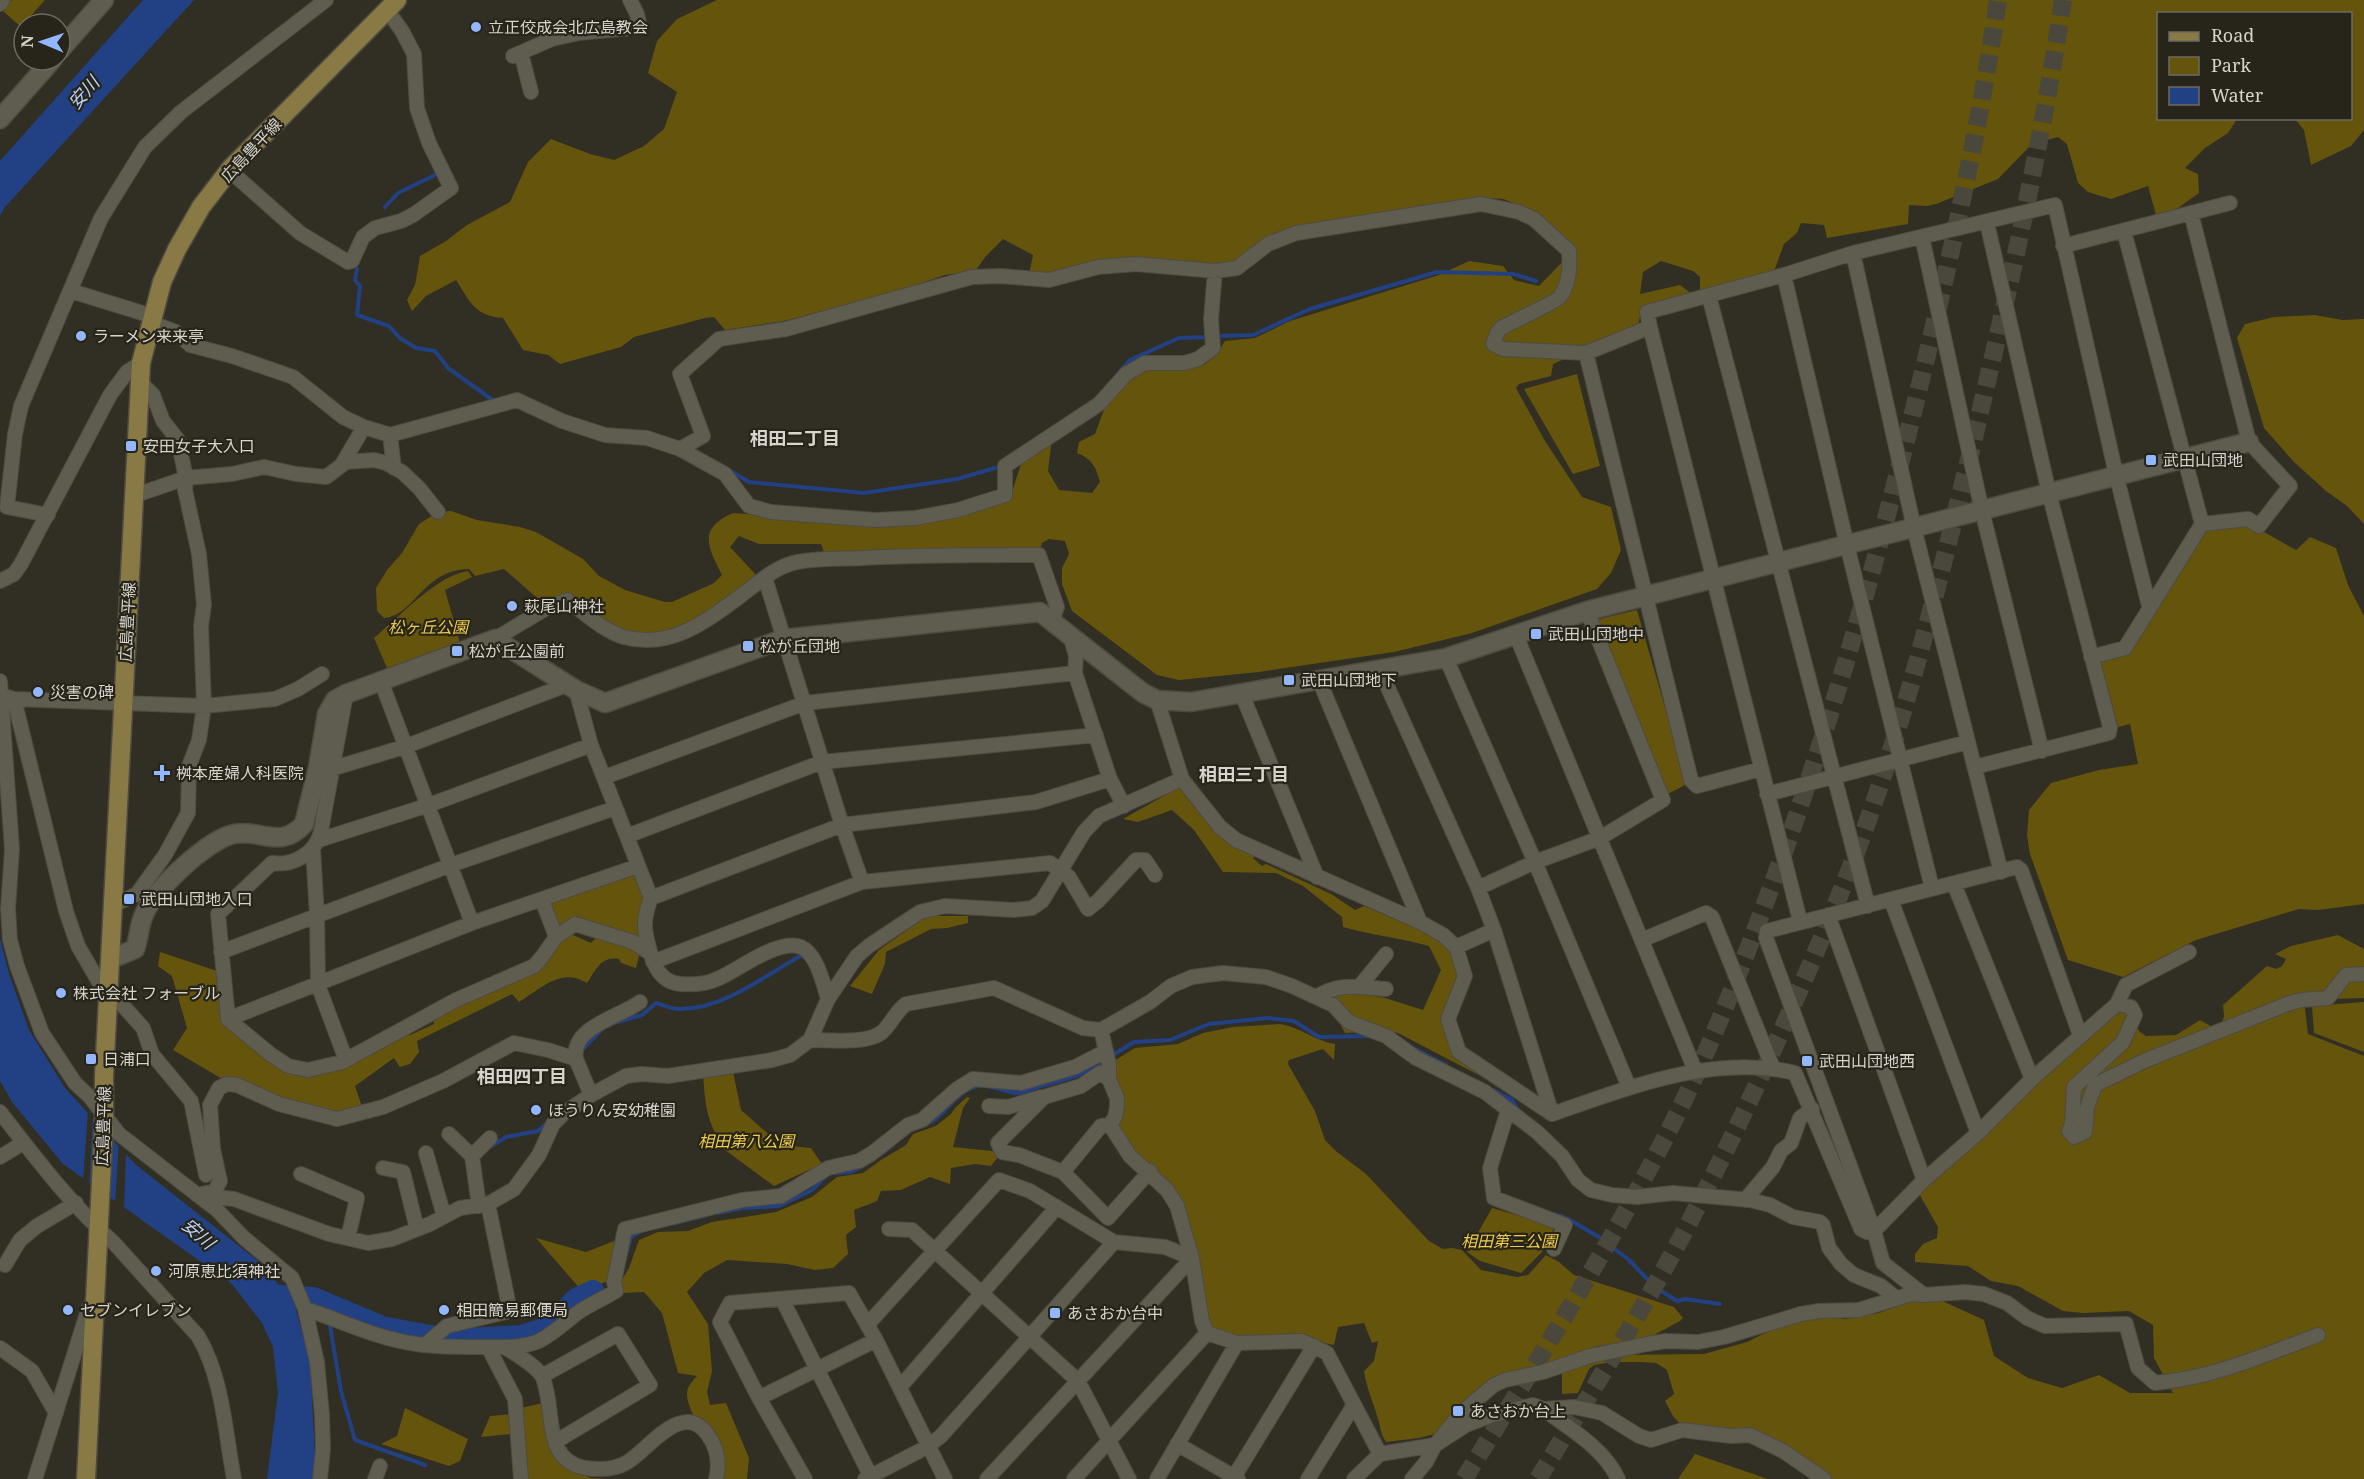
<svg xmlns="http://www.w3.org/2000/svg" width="2364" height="1479" viewBox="0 0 2364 1479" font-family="'Noto Serif','Noto Sans JP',serif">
<rect width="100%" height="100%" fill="#312e23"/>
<path fill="#65540c" d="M12,0H45L21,27L3,11Z
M717,0H2364V130L2351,146L2311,165L2304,130L2295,119L2350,118V14H2158V118L2237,119L2228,133L2205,148L2185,168L2198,174L2199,193L2178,208L2156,215L2148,186L2111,199L2088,192L2078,183L2067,144L2058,137L2032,144L1998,179L1936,204L1927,206L1909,205L1908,224L1827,238L1824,225L1801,223L1797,233L1784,244L1773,274L1700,292V277L1693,271L1661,261L1643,272L1640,294L1680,285L1692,294L1642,308L1638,326L1553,364L1551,376L1519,384L1516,388L1545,441L1582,497L1611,507L1621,550L1611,573L1597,589L1472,633L1394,652L1259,672L1179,680L1157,675L1072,611L1062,584V568L1069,554L1065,541L1049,539L1042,543L1040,551L824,552L821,544H759L739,536L730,547L758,577L682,631L658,636L625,634L563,596L544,604L504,569L475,576L469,569C422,570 415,616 384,618L377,611L376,588L387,570L402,553L419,524L438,512L451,511L477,520L520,527L536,532L583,559L599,576L625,590L665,602H672L714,583L722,575C708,547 697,529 733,513L914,526L1009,501L1022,461L1052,438L1048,471L1059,490L1092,493L1100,482C1096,467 1092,459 1077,453L1079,442L1095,434L1105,407L1135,375L1154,366L1182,370L1204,365L1216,355L1225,341L1255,338L1290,321L1439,275L1469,261L1503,266L1514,280L1539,286L1567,257L1563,238L1530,209L1503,199L1485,198L1297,228L1234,264L1214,267L1185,263L1049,277L1029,274L1033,255L1003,239L986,256L975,271L945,275L898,291L784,321L725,330L714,317L705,318L634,337L621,347L560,364L548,355L523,350L503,318C475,316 470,302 456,280L426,296L412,311L407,300L415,285L420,256L446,241L467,225L510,202L528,162L551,139L590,154L614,160L644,146L664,129L677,92L648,73L657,41L677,19Z
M2315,315L2342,320L2364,319V524L2347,506L2326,491L2294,462L2264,428L2237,338L2245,324L2274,317Z
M1577,374L1600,466L1573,474L1524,389Z
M2248,523L2296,550L2310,537L2336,548L2348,585L2364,616V904L2318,910L2299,909L2196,940L2123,977L2068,960L2030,854L2027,835L2029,810L2051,783L2099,770L2138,764L2130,724L2118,727L2099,656L2128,649L2206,529Z
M468,571L472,577L445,590L460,643L387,668L374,638C398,618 437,575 468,571Z
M1637,610L1687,784L1666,795L1595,620Z
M1181,786L1257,855L1253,858L1262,866L1266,864L1331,894L1355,910L1364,906L1436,937L1454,948L1458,976L1442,1018L1445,1032L1455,1055L1492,1082L1398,1033L1387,1031L1345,1033L1335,1014L1330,995L1350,991L1385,998L1423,1010L1441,970L1429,946C1400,938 1371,935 1343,927L1342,917L1303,886L1276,873L1223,872L1194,830L1172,810L1138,822L1123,819Z
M639,872L648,895L644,944L575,920L557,931L547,903Z
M927,916H968V923L947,928L931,929L886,952L885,964L872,994L850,986L879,950Z
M571,934L591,943L599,935L640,952L636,968L621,963L619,959C601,956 596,970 587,983C561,967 542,988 519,1002L512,994L417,1041L419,1052L410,1064L400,1067L394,1058L355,1086L362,1107L335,1113L281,1102L224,1080L173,1050L187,1028L172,976L158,966L160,952L220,972L228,1019L270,1054L308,1070L405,1031L410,1035L434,1024L433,1017L547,961L558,941Z
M2338,935L2364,949V998L2304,1000L2308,1034L2364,1056V1479H1830L1785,1449L1681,1425L1673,1416L1665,1401L1674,1394L1667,1370L1656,1363L1641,1362H1612L1594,1365L1589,1369L1578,1393L1562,1394V1369L1611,1355L1704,1354L1747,1342L1785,1323L1821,1316L1845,1319L1879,1313L1906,1302L1938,1299L1984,1320L1994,1356L2028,1378L2062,1388L2099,1375L2130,1393H2173L2154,1358L2153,1325L2129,1311L2083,1313L2063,1311L2018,1286L1991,1281L1968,1266L1915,1262V1254L1923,1244L1937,1238L1938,1227L1918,1192L2034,1084L2121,1011H2130L2139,1031L2146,1036L2176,1035L2200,1020L2214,1028L2221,1026L2224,1016L2223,1005L2267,966L2276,969L2282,966L2286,959L2275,954L2291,946Z
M2364,1002V1052L2314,1033L2312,1006Z
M1280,1024C1300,1027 1315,1041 1335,1044L1334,1060L1323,1049L1289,1060L1288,1064L1315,1111L1325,1140L1337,1152L1366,1174L1429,1241L1443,1249L1452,1248L1462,1250L1481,1270L1517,1277L1528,1275L1546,1255L1559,1262L1574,1275L1674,1307L1683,1318L1680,1321L1643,1341L1598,1346L1543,1367L1513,1372L1488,1380L1458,1406L1450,1420L1438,1433L1419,1438L1386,1442C1380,1433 1381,1428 1378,1419C1373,1401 1367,1390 1364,1371L1374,1361L1378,1341L1372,1343L1364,1323L1338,1327L1334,1345L1297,1338L1217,1334L1207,1323L1180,1203L1128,1150L1116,1125L1123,1109L1115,1084L1114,1061L1135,1048L1178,1044L1203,1033L1233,1027Z
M733,1072L741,1110L781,1145L811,1148L822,1164L774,1186L721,1147L724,1144C706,1126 705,1099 703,1075Z
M967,1097L970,1098L963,1108L953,1147L1002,1152L991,1166L975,1164L951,1168L950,1184L930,1177L901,1190L881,1191L877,1201L854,1210L856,1227L846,1235L848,1254L833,1268L815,1270L787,1264L727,1260L704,1273L687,1292L708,1324L712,1371L707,1392L710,1405L726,1403L749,1458L747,1479H719L722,1460C712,1444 681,1406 688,1388C690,1384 694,1379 697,1376L678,1373L662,1313L644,1292L623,1293L619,1285L629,1268L639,1240L658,1232L688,1231L712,1222L776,1212L812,1197L837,1177L863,1173L881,1160L906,1145L913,1134L936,1126L951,1114L955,1108Z
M1492,1208L1555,1226L1544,1250L1521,1273L1480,1261L1467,1252Z
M536,1238L586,1252L614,1241L615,1259L608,1281L582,1291Z
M543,1403L553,1454L571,1470L591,1478L607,1479H526L521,1408Z
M405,1408L468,1439L460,1461L449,1466L381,1444L397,1436Z
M512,1414L511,1434L481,1437L490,1416Z
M1695,1454L1768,1479H1678Z"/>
<path fill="#224184" d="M143,0H194L5,207L0,216V161Z
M0,938L9,974L29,1030L65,1088L135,1164L263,1265L295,1306L310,1362L315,1456L313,1479H267L278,1393L273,1347L262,1323L232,1284L63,1164L12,1102L0,1081Z"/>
<path fill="#312e23" d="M88,1111L93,1115L89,1186L83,1182Z
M119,1143L126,1151L124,1210L115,1204Z"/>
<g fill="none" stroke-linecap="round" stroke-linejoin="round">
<path stroke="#224184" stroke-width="4" d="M385,207L398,193L439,173
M357,269L355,280L360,286L357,315L389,326L400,338L416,348L435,351L448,368L494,401
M1215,336L1253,335L1310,309L1437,272L1513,274L1536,281
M1120,371L1130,360L1179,338L1208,337
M729,470L749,482L864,493L957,479L995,468
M1112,817L1152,799
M614,1023L642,1015L656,1003C663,1005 672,1009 679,1009C722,1010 766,975 802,955L804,957
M1413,1048L1446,1065
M581,1051L603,1028
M1111,1056L1134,1042L1170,1040L1209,1024L1267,1018L1294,1021L1319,1037L1370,1036
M1493,1090L1512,1100L1519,1111
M927,1124C946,1116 956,1090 978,1086C991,1084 1005,1093 1019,1093C1026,1092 1034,1088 1041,1086C1064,1080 1085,1075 1105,1061
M490,1147L506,1137L538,1131L548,1122
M880,1155L893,1145
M836,1173L851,1172L861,1167
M718,1213L743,1208L779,1206L812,1190L827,1175
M1554,1214L1568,1219L1599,1237L1629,1260L1655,1287L1677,1301L1685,1299L1720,1304
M672,1224L711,1214
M625,1259L631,1237L641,1231
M325,1304L327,1313
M329,1320L341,1391L355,1440L425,1465"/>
<path stroke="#224184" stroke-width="22" d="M267,1295L313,1298L382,1327L451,1340L521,1336L537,1331L551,1325L576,1299L593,1291"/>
<path stroke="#4a473c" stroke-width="18" stroke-dasharray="18 9" stroke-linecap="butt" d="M1464,1479C1541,1355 1620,1232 1684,1100C1715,1035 1741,969 1766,901C1824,747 1869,589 1909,429C1944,287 1977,145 1998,0
M1538,1479C1590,1393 1645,1308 1691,1219C1746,1113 1795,1004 1840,894C1897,754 1933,605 1969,459C2005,307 2040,155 2063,0"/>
<defs>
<path id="street" d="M0,4L3,0
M521,53L531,92
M513,56L552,39L579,33L640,27L637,14L630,0
M230,171L300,233L348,262L352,261L363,237L375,228L401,221L413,215L451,188L429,143L417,108L414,54L402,31L387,10
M2124,231L2202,524
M1922,237L1982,511L2042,751
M2063,246L2230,203
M1853,253L1914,528L2001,872
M1784,275L1847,545L1932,888
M71,291L152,316
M1709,296L1868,906
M150,322L176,332L190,345L232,356L293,377L343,417L364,427L390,435L517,400L562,421L605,435L647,438L680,449L703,436L680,374L719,339L786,329L972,277L1001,276L1049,280L1098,267L1136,264L1215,271L1237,268L1268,244L1296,233L1481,204L1519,212L1534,219L1569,251C1570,267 1570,282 1560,297C1556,302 1511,322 1501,328L1497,333L1493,344L1503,349L1586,353L1650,327L1647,312L1784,275L1853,253L2055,205L2116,474L2149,606
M1650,327L1800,921
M1586,353L1691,780L1697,786L1761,769
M390,435L394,468
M680,449L725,474L749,506L771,512L876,520L915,518L958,510L1005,495V466L1099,404L1126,374L1145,363H1185L1198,359L1213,348L1211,319L1215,271
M341,466L364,427
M133,496L186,478L232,474L264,467L296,474L326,477L346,462L374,460L386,463L402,472L419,488L438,512
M48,515L7,507L15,434L21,406L101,218L145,147L181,112L326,0
M765,578L842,825L862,882
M0,581L14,574L21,564L110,395L127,372L141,363
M1516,635L1695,1070
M1071,638L1076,656L1075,673L1110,779L1124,806
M495,639L545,609L567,600C584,612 603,631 624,637C671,650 708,620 743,594C758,583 774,568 793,563C811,558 842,559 861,558C920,555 980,555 1039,555L1057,607L1052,622
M2091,657L2125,648L2202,524L2248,519L2259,526L2290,486L2249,442L2191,213
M1446,658L1535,862L1629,1087
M1380,670L1478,888L1494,930L1552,1114
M1319,680L1420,922
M0,681L12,849L8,909L10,940L17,966L42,1033L75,1083L90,1097L119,1134L217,1210L244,1238L292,1278L305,1309L317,1362L322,1415L323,1449L320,1479
M381,681L472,923
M576,690L591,745L651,898C642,922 644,931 651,955C656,971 664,983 681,984C693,985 706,984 717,979C739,970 778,938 801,947C817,954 823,983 828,999
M1241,692L1317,877
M346,694L321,831C316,853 294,866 272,863L218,914L228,1019L270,1054L288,1066L308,1070L342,1062L456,1000L534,966L542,957L556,937L575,924L633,942L650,953
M7,697L14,699L204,706L275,699L298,689L322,674
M14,699L66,911L78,946L103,989L109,990L143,1028L152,1054L191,1101L206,1175
M1157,700L1182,779L1220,827L1236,840L1420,922L1443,935L1456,947L1465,976L1448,1019L1459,1052L1552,1114
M1975,767L2109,733L2110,727L2049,493L1987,223
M331,769L404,747L569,684
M605,777L805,703L1075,673
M1767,794L1968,742
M627,836L822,762L1096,735
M319,840L429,805L591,745
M313,849L317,916L318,985L346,1060
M1954,884L2032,1079
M1478,888L1535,862L1600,838L1663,800L1587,611
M651,898L842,825L1036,802L1110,779
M542,900L556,937
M1891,900L1978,1133
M113,905L137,894L165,855L188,813L189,766L199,740L204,706L201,626L204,605L199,554L185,490L186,478L178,440L163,421L153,395L140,382
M1828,915L1924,1180
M1642,940L1706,913L1712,917L1773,1068
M1456,947L1494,930
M221,952L451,865L615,808
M653,962L862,882L1050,863L1069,877L1088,909L1098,901L1136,860H1145L1155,875
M1359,987L1386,954
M1316,997C1340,982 1359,987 1386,989
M2117,1004L2131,1007L2135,1015L2123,1042L2074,1087L2072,1123L2069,1131L2074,1137L2085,1132L2087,1108L2095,1085L2144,1061L2290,1003L2301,1000L2328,998L2346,975L2364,974
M228,1019L472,923L638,866
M1101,1030L1109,1064V1079L1117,1098V1107L1115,1117L1110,1125L1130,1156L1167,1190L1177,1206L1192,1258L1202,1321L1207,1333L1237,1343L1302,1341L1327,1353L1380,1454
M810,1040C829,1040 866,1044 881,1033C891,1025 895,1012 906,1004L994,988L1083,1028L1101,1030L1150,1002L1171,986L1192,977L1223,973L1266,977L1292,986L1333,1005L1349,1022L1386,1036L1416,1058L1485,1092L1537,1132L1562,1156L1578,1180L1591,1190L1612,1195L1637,1197L1673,1193L1750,1200L1770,1205L1793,1217L1820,1222L1823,1225L1829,1248L1841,1264L1854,1275L1881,1286L1897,1299
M576,1059C570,1027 620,1017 640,1002
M1109,1079L1100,1073L1081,1086L1044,1097L998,1143L1002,1152L1019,1155L1063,1172L1108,1218L1150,1171
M989,1106L1008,1107L1042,1097
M1508,1110L1490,1168L1494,1198L1565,1225L1554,1249
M0,1112C35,1157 71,1205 114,1243L198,1336C223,1378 225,1432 234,1479
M1552,1114C1628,1088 1714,1053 1795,1073L1861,1229L1867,1232L1874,1231L1924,1180L1978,1133L2032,1079L2117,1004L2126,985L2189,952
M449,1134L472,1156L479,1206
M426,1153L444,1216
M472,1156L490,1138
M0,1157L23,1143
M383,1168L403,1172L417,1229
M1063,1172L1101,1126L1110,1125
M301,1174L357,1198L348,1238
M202,1194L215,1191L220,1181L213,1149L210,1105L219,1088L227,1084L237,1085L279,1104L337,1119L383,1107L443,1081L514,1043L548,1050L576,1059L591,1095
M197,1195L234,1199L329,1234L368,1243L392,1239L430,1224L460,1208L488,1204L514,1189L539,1155L553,1124L564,1113L591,1095L626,1076L642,1074L668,1076L772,1060L790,1055L810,1040L828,999L857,956L870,945L920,912L945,906L1014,910L1032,908L1042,901L1084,832L1099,816L1182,779
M1745,1200L1773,1167L1781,1151L1791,1143L1800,1118L1812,1109
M889,1229L912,1230L1078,1381L1129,1479
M5,1265L20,1240L37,1226L76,1203
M1924,1295L1883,1263L1874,1231L1766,938L1767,931L2017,867L2021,870L2080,1035
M782,1299L872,1479
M305,1309C335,1318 362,1332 392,1339C424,1348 456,1347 488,1347C505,1347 523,1348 539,1341C553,1334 563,1324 576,1314C588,1305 603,1299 616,1291L614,1282L625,1229L742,1200L781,1196L828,1168L859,1161L871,1154L908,1125L922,1120L957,1089L973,1079L1021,1083L1075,1067L1106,1051
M867,1325L999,1180L1030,1191L1114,1242
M425,1345L447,1326L510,1311L488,1204
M488,1347L515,1399L521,1479
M0,1348L32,1371L56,1413
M506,1348C517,1355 534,1364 542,1376C544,1379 545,1385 546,1389C554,1419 545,1460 585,1468C599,1470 614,1470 626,1463C648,1451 682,1398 708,1435C718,1449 720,1463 716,1479
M542,1376L618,1334L650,1385L555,1442
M900,1387L1057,1207
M759,1398L876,1340
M1543,1409C1570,1429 1604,1448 1618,1479
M1177,1444L1238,1479
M1234,1477L1314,1346
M35,1479L89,1307
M375,1479L380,1466
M805,1479L759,1398L720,1322L730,1303L849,1293L876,1340L945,1479
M865,1479L927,1447L941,1436L1114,1242L1165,1247L1192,1258
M987,1479L1192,1258
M1074,1479L1207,1333
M1157,1479L1237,1343
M1308,1479L1354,1405
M1354,1479L1380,1454L1435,1445L1466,1425L1492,1415L1533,1405L1543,1409L1574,1407L1602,1413L1639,1436L1651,1440L1682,1430L1731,1436L1750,1435L1783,1451L1824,1479
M1412,1479L1426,1462L1435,1445L1462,1412L1494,1385L1505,1380L1543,1372L1590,1356L1647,1344L1666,1341L1698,1342L1724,1337L1801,1314L1819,1311L1859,1310L1911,1294L1924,1295L1965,1292L1984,1294L2007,1303L2027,1318L2045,1326L2126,1324L2138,1368L2155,1383C2213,1378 2264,1355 2318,1335"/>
<path id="secondary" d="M60,50L104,0
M0,119L52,60
M111,959L135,949C139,938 139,927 143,917C151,892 208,839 234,834C261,829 281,850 304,824L318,768L327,714L335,700L346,694L495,639L576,690L605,703L783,639L1040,612L1143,693L1157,700L1191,702L1446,658L1587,611L2249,442"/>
<path id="primary" d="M86,1479L104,1122V1076L141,363L162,282L177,249L201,207L231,168L397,0"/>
</defs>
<use href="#street" stroke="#4e4b42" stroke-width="16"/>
<use href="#secondary" stroke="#4e4b42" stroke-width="21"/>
<use href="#primary" stroke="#4e4b42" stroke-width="21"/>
<use href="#street" stroke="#5f5c50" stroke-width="14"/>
<use href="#secondary" stroke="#5f5c50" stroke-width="18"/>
<use href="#primary" stroke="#897a45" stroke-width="18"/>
</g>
<g fill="#93b7fd" stroke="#27241a" stroke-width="2">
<circle cx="476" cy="27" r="6"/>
<circle cx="81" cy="336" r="6"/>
<rect x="125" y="440" width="12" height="12" rx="3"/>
<rect x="2145" y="454" width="12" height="12" rx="3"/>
<circle cx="512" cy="606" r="6"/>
<rect x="1530" y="628" width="12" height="12" rx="3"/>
<rect x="742" y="640" width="12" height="12" rx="3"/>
<rect x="451" y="645" width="12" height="12" rx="3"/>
<rect x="1283" y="674" width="12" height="12" rx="3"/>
<circle cx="38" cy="692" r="6"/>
<path d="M159 764h6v6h6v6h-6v6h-6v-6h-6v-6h6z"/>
<rect x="123" y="893" width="12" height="12" rx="3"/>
<circle cx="61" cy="993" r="6"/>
<rect x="85" y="1053" width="12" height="12" rx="3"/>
<rect x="1801" y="1055" width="12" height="12" rx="3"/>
<circle cx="536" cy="1110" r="6"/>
<circle cx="156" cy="1271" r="6"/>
<circle cx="68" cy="1310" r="6"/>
<circle cx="444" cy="1310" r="6"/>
<rect x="1049" y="1307" width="12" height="12" rx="3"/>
<rect x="1452" y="1405" width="12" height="12" rx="3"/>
</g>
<g text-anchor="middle" stroke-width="4.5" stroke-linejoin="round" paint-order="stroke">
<g font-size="16" fill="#d6d4cd" stroke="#27241a" text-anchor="start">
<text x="488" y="33">立正佼成会北広島教会</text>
<text x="93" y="342">ラーメン来来亭</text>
<text x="143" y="452">安田女子大入口</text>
<text x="2163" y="466">武田山団地</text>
<text x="524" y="612">萩尾山神社</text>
<text x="1548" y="640">武田山団地中</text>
<text x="760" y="652">松が丘団地</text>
<text x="469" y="657">松が丘公園前</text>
<text x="1301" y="686">武田山団地下</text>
<text x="50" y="698">災害の碑</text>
<text x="176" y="779">桝本産婦人科医院</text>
<text x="141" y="905">武田山団地入口</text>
<text x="73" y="999">株式会社 フォーブル</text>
<text x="103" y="1065">日浦口</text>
<text x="1819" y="1067">武田山団地西</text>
<text x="548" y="1116">ほうりん安幼稚園</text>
<text x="168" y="1277">河原恵比須神社</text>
<text x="80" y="1316">セブンイレブン</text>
<text x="456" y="1316">相田簡易郵便局</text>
<text x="1067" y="1319">あさおか台中</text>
<text x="1470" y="1417">あさおか台上</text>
</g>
<g font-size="16" fill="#d6d4cd" stroke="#27241a">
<text transform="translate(251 150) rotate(-47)" y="6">広島豊平線</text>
<text transform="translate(127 622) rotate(-87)" y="6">広島豊平線</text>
<text transform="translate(103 1126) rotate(-88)" y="6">広島豊平線</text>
</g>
<g font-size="16" font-style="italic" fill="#efcd4b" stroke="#27241a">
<text x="428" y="633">松ヶ丘公園</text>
<text x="746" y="1147">相田第八公園</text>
<text x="1509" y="1247">相田第三公園</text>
</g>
<g font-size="18" font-style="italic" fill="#bdd2f9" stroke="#27241a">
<text transform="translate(84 93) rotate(-49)" y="6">安川</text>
<text transform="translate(198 1234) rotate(41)" y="6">安川</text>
</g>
<g font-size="18" font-weight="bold" fill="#d6d4cd" stroke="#27241a">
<text x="795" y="445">相田二丁目</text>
<text x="1244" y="781">相田三丁目</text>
<text x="522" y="1083">相田四丁目</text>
</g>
</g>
<rect x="2157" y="12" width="195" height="108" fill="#27241a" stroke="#6d6a62" stroke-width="1.5"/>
<rect x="2169" y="32" width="30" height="9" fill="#897a45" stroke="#6d6a62" stroke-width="1.5"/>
<text x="2211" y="42" font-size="18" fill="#d6d4cd">Road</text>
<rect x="2169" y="57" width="30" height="18" fill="#65540c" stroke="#6d6a62" stroke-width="1.5"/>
<text x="2211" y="72" font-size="18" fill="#d6d4cd">Park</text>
<rect x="2169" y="87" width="30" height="18" fill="#224184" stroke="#6d6a62" stroke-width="1.5"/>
<text x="2211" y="102" font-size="18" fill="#d6d4cd">Water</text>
<g transform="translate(42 42) rotate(272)"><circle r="28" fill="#27241a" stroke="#6d6a62" stroke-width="1.5"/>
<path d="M0-4.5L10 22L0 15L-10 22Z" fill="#93b7fd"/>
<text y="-9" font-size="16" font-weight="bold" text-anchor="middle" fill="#d6d4cd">N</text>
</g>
</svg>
